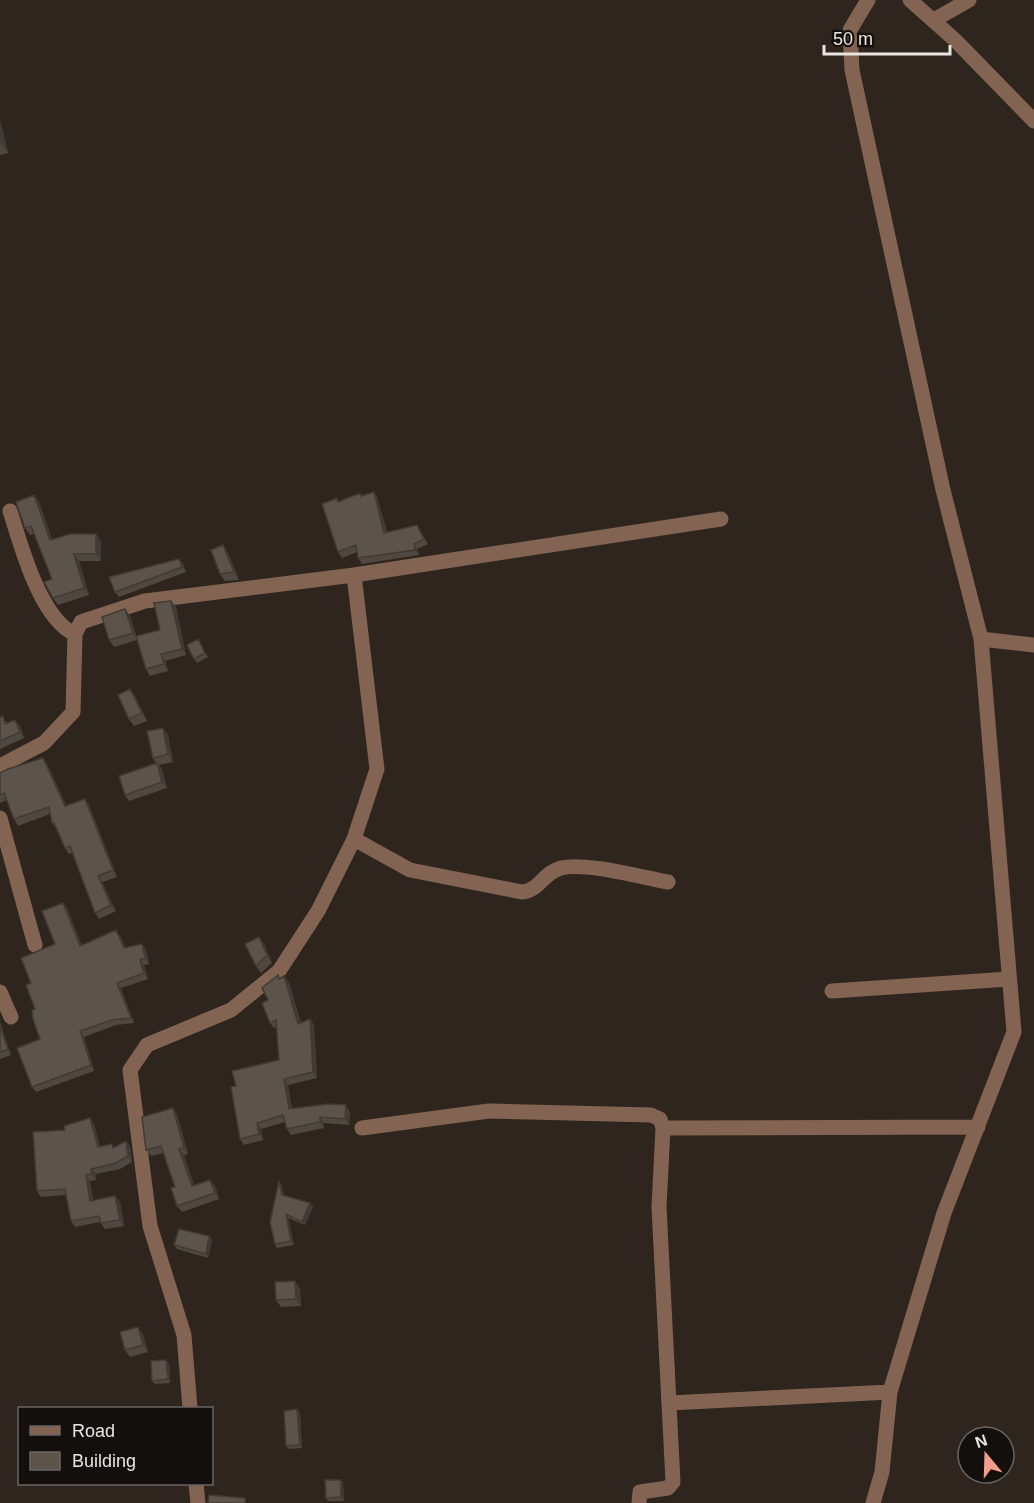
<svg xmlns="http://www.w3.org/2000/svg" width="1034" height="1503" viewBox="0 0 1034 1503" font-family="Helvetica,sans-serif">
<rect width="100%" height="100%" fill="#2e251e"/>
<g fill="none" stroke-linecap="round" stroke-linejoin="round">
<path stroke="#836351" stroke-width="15" d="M868,0L850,30L852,70L943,490L981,639L1014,1032L944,1213L890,1392L882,1472L873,1503
M910,0L955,40L1034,121
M934,20L969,0
M10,511C21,545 40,619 75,634
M981,639L1034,645
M0,766L44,743L73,712L75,634L81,622L145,601L354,575L721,519
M0,818L35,945
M354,839L410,870L522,892C539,891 544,872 561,868C586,862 640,877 668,882
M832,991L1009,979
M0,992L11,1017
M362,1128L489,1111L651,1115L660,1119L663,1128L659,1207L673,1482L668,1488L640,1492L639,1503
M663,1128L978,1127
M669,1403L890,1392
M190,1408L184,1335L150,1226L130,1070L147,1045L231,1010L279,971L318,911L354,839L377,769L354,575
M196,1484L198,1503"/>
</g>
<path fill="#4f4840" d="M0,120L8,153L0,155Z
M360,493L361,496L377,497L387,532L417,525L428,544L417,549L419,555L362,564L358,558L357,552L342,558L338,552L337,498L339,501Z
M34,495L39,502L52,539L101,541V561H79L89,595L58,605L53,598L52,579L34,533L30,535L25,528Z
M228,553L239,580L225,581L220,574Z
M179,559L183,564L186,572L119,597L115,592Z
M171,601L176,607L186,655L165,661L168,671L150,676L146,669L137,640L114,647L109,640L125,609L130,616L136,636L160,630Z
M198,639L208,657L197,663L194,659Z
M130,689L135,696L147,721L134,726L129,719Z
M0,717L8,723L20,726L24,738L0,749Z
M163,728L168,735L173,762L159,765L162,769L167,788L129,801L125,795L156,763L153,758Z
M43,758L47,764L66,805H89L117,877L102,882L116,911L99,919L95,913L72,853L69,854L65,848L57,829L52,823L50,814L18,826L14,819L7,800L0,803V773Z
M67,908L82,946L120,936L126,948L142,944L146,950L149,964L144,965L148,979L121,988L134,1023L116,1025L84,1037L94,1071L36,1092L32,1087L40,1039L31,983L55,944Z
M259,937L264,944L272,963L261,973L256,966Z
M278,975L280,978L289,982L301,1023L310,1019L314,1025L317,1078L288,1085L292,1109L350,1111L349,1125L324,1123V1128L291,1135L287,1129L285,1122L261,1129L263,1140L244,1145L240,1139L236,1086L279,1060L277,1027L274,1028L270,1023L268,1000Z
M0,1022L11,1055L0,1059Z
M177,1114L188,1154L184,1155L194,1185L215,1186L219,1199L182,1212L177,1206L175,1187L164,1153L151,1156L146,1150Z
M90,1118L94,1124L100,1147H114L126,1141L130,1147L132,1162L120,1169L96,1174V1180L90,1181L93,1200L120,1202L124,1226L105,1229L100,1222L75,1227L71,1221L66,1195L41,1197L37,1191L65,1130Z
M281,1184L284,1195L313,1207L305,1225L288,1218L294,1245L277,1248L275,1244Z
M209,1236L212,1240L208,1258L177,1249L174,1245Z
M300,1288L301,1306L281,1307L276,1300Z
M143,1334L148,1352L130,1357L125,1350Z
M169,1363L170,1383L155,1384L152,1381Z
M300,1413L302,1448L289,1449L286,1446Z
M341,1480L343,1483L344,1501H328L326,1498Z"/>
<path fill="#403b34" d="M0,120L8,153L0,142Z
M374,492L377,497L388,538L384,533Z
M34,495L39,502L55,547L50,540Z
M96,534L101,541V561L96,554Z
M414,544L417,549L419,555L415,550Z
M223,545L228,553L239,580L234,572Z
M74,554L79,561L89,595L84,588Z
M179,559L183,564L186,572L182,567Z
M171,601L176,607L186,655L182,649Z
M125,609L130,616L138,640L133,633Z
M161,654L165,661L168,671L164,664Z
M130,689L135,696L147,721L142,713Z
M15,720L20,726L24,738L20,732Z
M163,728L168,735L173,762L168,754Z
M43,758L47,764L69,812L65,806Z
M157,763L162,769L167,788L162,782Z
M85,799L89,805L117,877L113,870Z
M98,876L102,882L116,911L111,905Z
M63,903L67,908L84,952L80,946Z
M116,930L120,936L128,954L124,948Z
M259,937L264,944L272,963L267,955Z
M142,944L146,950L149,964L145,958Z
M140,960L144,965L148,979L144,973Z
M284,976L289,982L303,1030L298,1024Z
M117,983L121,988L134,1023L131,1018Z
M310,1019L314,1025L317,1078L313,1072Z
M0,1022L11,1055L8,1049L0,1027Z
M80,1031L84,1037L94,1071L91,1065Z
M284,1079L288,1085L293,1115L289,1109Z
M346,1105L350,1111L349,1125L345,1119Z
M173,1108L177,1114L188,1154L184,1148Z
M320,1117L324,1123V1128L320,1122Z
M90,1118L94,1124L102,1153L98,1147Z
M257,1123L261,1129L263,1140L259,1134Z
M126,1141L130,1147L132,1162L128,1156Z
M179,1149L184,1155L196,1192L192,1186Z
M91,1169L96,1174V1180L92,1174Z
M86,1175L90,1181L94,1207L90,1201Z
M210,1180L215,1186L219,1199L215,1193Z
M279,1181L281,1184L284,1198L282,1195Z
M115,1196L120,1202L124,1226L120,1220Z
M310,1203L313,1207L305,1225L302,1222Z
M286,1214L288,1218L294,1245L291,1241Z
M209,1236L212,1240L208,1258L206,1254Z
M295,1281L300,1288L301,1306L296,1299Z
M138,1327L143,1334L148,1352L143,1345Z
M166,1360L169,1363L170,1383L168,1379Z
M297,1409L300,1413L302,1448L300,1445Z
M341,1480L343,1483L344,1501L341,1497Z"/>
<path fill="#5c544b" stroke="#403b34" stroke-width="1.5" d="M374,492L384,533L417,525L424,539L414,544L415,550L358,558L356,545L338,552L322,504L337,498L338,502L360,493L361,496Z
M34,495L50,540L70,534H96V554H74L84,588L53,598L44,582L52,579L31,526L25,528L16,502Z
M223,545L234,572L220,574L211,550Z
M179,559L182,567L115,592L109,577Z
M171,601L182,649L161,654L164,664L146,669L136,636L160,630L154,603Z
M125,609L133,633L109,640L102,617Z
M198,639L205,653L194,659L187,645Z
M130,689L142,713L129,719L118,695Z
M3,716L5,724L15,720L20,732L0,741V717Z
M163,728L168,754L153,758L147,731Z
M43,758L65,806L85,799L113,870L98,876L111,905L95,913L70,846L65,848L54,823H52L49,807L14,819L4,793L0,795V773L8,769Z
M157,763L162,782L125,795L119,776Z
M63,903L80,946L116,930L124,948L142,944L145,958L140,960L144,973L117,983L131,1018L112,1020L80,1031L91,1065L32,1087L17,1048L40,1039L33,1019L32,1010L35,1009L26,985L31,983L21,958L55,944L42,911Z
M259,937L267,955L256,966L245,944Z
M278,975L279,979L284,976L298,1024L310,1019L313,1072L284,1079L289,1109L328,1104L346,1105L345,1119L320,1117V1122L287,1129L283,1115L257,1123L259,1134L240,1139L231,1087L236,1086L232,1071L279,1060L276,1020L270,1023L262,1003L268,1000L262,988Z
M0,1027L8,1049L0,1052Z
M173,1108L184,1148L179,1149L192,1186L210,1180L215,1193L177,1206L171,1188L175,1187L161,1146L146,1150L142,1117Z
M90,1118L98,1147L112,1144L113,1148L126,1141L128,1156L116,1163L91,1169L92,1174L86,1175L90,1201L115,1196L120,1220L101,1223L99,1216L71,1221L65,1189L37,1191L33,1132L65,1130L64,1126Z
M279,1181L282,1195L310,1203L302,1222L286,1214L291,1241L275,1244L270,1222Z
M179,1229L209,1236L206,1254L174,1245Z
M295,1281L296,1299L276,1300L275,1282Z
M138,1327L143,1345L125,1350L120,1332Z
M166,1360L168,1379L152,1381L151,1361Z
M297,1409L300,1445L286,1446L284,1411Z
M325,1480H341V1497L326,1498Z
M209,1495L245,1498V1503H208Z"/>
<rect x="18" y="1407" width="195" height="78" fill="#130f0c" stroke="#696561" stroke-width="1.5"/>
<rect x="30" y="1426" width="30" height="9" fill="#836351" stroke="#696561" stroke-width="1.5"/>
<text x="72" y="1437" font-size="18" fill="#ebe5e1">Road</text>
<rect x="30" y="1452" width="30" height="18" fill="#5c544b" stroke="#696561" stroke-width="1.5"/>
<text x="72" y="1467" font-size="18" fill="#ebe5e1">Building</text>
<g transform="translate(986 1455) rotate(341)"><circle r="28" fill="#130f0c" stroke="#696561" stroke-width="1.5"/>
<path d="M0-4.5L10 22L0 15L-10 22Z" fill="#f49d8c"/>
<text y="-9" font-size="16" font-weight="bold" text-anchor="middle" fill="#ebe5e1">N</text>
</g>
<path d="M824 45v9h126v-9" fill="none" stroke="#ebe5e1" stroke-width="3"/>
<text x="833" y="45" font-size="18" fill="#ebe5e1" stroke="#130f0c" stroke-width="4.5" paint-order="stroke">50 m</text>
</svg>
